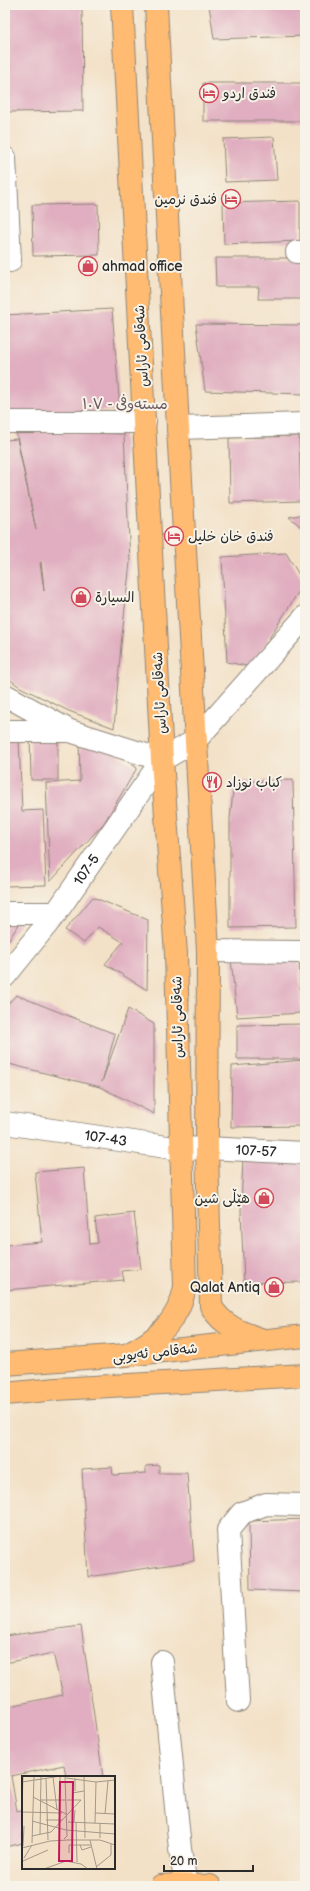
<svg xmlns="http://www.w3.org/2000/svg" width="310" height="1891" viewBox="0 0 310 1891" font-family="'Balsamiq Sans','Playpen Sans Arabic',sans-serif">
<rect width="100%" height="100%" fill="#f7f3e8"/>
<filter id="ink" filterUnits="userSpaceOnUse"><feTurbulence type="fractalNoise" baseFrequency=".025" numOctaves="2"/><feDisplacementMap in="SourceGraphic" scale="8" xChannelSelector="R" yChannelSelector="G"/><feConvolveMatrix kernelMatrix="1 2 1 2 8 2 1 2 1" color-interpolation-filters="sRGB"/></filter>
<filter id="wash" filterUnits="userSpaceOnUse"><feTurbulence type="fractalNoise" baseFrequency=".012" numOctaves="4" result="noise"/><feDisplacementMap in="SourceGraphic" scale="16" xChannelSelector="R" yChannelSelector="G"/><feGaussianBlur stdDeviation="0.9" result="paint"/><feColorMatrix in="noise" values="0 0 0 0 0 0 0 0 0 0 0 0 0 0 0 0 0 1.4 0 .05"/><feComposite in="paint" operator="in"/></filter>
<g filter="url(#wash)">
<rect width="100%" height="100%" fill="#f3e1c7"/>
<g id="blocks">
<path fill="#e0aec0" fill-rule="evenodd" d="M5,5H82L83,111L5,112Z
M209,5H305V36L214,39Z
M203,83H305V121H203Z
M274,137L277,180L225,182L223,139Z
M300,201V241L224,244L223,203Z
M98,204L99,255L33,256L32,205Z
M215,258H304V299H258L259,287H216Z
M112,309L120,410L19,416H5V315Z
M196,324L305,325V394L205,391Z
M16,431L124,434L130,562L121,645L114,728L69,711L20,687L5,676V440L17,439L36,530ZM41,562L43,578L44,591L40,563Z
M299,436L301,501L230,503L229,438Z
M305,514V530L289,517Z
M286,553L304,583L251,667L227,662L222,557Z
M30,734L58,736V780H31Z
M5,738L19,739L22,811L43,810L46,885L5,886Z
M79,738L110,749L137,768L104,823L50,882L46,783L80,781Z
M293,780L296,927L230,928V819L234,782Z
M93,897L148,920L147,990L105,964L123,942L98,927L84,943L65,930Z
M22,920L5,945V921Z
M299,956L301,1013L237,1017L231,959Z
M16,995L115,1034L102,1082L128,1009L154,1024V1114L100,1087L5,1063V1007Z
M305,1024V1059H237V1025Z
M305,1060V1126L231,1127L232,1066Z
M243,1155L305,1164V1282L244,1283L241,1211Z
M84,1168L90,1244L98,1243L95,1218L134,1213L141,1269L122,1271L124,1280L5,1290V1245L42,1242L35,1172Z
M159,1465V1473H187L194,1561L88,1577L82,1469L112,1467L113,1475L146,1473V1466Z
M305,1519V1592L250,1590L249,1521Z
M81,1626L103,1777H66L64,1765L11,1776L17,1811L23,1810V1843L5,1847V1707L63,1695L53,1653L5,1663V1636Z"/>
</g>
</g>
<g filter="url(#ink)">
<use href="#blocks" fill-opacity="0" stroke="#8f8679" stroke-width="1"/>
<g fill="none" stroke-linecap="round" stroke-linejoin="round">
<defs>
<g id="minor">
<path d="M5,158L10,261"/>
<path d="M297,252H305"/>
<path d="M5,422H145"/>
<path d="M178,428L305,424"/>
<path d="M5,695L70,731L162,760"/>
<path d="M5,731H68"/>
<path d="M5,913H56"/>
<path d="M208,951L305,952"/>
<path id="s1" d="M5,976L56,913L162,760L196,740L305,617"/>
<path id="s2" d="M5,1123L180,1149L207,1148L305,1153"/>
<path d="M162,1662L180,1849L186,1885"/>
<path d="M238,1701L228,1530L242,1513L266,1504L305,1505"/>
</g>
<path id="major" d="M122,5L162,760L176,954L185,1287C179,1321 156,1341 126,1355
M156,5L178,428L208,951L207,1148L211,1306C222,1326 242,1333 263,1340
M5,1364L126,1355L305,1336
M5,1394L57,1389L305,1375
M161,1886L175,1885L210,1886"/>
</defs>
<use href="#minor" stroke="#8f8679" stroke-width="24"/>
<use href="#major" stroke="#8f8679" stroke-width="24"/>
<use href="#minor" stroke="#fff" stroke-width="22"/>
<use href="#major" stroke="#ffbb71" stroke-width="22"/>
</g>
</g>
<defs>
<symbol id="hotel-ring" viewBox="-11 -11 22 22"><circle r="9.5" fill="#f7f3e8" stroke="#d1495b" stroke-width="1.5"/><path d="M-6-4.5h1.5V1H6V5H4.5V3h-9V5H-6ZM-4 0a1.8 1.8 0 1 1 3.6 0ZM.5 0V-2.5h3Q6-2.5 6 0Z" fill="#d1495b"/></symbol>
<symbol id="shop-ring" viewBox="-11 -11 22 22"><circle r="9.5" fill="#f7f3e8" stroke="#d1495b" stroke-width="1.5"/><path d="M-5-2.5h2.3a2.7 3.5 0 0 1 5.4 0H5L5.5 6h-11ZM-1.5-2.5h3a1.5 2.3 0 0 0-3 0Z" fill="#d1495b"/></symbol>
<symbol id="restaurant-ring" viewBox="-11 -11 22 22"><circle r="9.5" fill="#f7f3e8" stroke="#d1495b" stroke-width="1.5"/><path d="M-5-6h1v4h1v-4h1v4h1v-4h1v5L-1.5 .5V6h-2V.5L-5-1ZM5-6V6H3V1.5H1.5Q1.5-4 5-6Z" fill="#d1495b"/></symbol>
</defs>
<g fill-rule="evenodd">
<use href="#hotel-ring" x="198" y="82" width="22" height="22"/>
<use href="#hotel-ring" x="220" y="188" width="22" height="22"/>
<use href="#shop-ring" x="77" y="255" width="22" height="22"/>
<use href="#hotel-ring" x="163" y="525" width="22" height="22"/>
<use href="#shop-ring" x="70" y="586" width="22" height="22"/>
<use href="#restaurant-ring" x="201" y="771" width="22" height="22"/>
<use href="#shop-ring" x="253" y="1187" width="22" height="22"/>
<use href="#shop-ring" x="263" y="1276" width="22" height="22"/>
</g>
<g text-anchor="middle" stroke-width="4" stroke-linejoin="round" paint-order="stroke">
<g font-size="14" fill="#2b2b2b" stroke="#f7f3e8" text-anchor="start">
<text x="223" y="98">فندق اردو</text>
<text x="217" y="204" text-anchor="end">فندق نرمين</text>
<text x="102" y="271">ahmad office</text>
<text x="188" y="541">فندق خان خليل</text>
<text x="95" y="602">السيارة</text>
<text x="226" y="787">كباب نوزاد</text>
<text x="250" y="1203" text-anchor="end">هێڵی شین</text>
<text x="260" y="1292" text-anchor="end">Qalat Antiq</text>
</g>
<g font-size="14" fill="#2b2b2b" stroke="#f7f3e8">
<text transform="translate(141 346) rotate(-93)" y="5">شەقامی ئاراس</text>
<text transform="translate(159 693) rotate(-93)" y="5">شەقامی ئاراس</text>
<text dy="5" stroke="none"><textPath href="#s1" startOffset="134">107-5</textPath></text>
<text transform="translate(177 1017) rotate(-91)" y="5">شەقامی ئاراس</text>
<text dy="5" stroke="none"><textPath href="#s2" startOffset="102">107-43</textPath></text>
<text dy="5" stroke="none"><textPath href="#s2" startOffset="253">107-57</textPath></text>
<text transform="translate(155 1352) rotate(-6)" y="5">شەقامی ئەیوبی</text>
</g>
<g font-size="15" fill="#6a595f" stroke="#f7f3e8">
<text x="125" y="409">مستەوفی - ١٠٧</text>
</g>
</g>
<g transform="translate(22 1776)">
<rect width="93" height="93" fill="#f3e1c7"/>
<path fill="none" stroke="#a39889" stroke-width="1" d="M38,0V17M62,0L63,62M31,1L35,34M24,2L26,64M44,2L74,6L93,4M53,2V15M0,6L39,0M50,17L62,15M11,21L44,38M19,24H44M45,24H59M0,32L1,0M0,36L40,37M73,37L93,38M83,38L86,5M24,44H40M10,45L44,54L93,58M46,46L93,48M52,46L53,34M54,46L55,86M73,47L74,6M78,47V62M18,58L19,0M10,60L29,56L59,24M42,63L45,60L43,0M68,64L75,93M10,67L12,0M58,69L60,74L69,71M1,70L2,50M0,72L28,65L46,64H78L93,69M47,77V69H69M2,82L10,69M1,85L26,74M74,91L89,79V68M22,93L44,85L59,88L66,93"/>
<path fill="#c2185b" fill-opacity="0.15" stroke="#c2185b" stroke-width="2" d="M38,6H51L50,85H37Z"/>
<rect width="93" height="93" fill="none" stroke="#2b2b2b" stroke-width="2"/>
</g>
<rect width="310" height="1891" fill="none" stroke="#f7f3e8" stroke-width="20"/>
<path d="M164 1865v6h89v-6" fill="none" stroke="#2b2b2b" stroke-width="2"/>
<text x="170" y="1865" font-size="12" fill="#2b2b2b" stroke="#f7f3e8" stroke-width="3" paint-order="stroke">20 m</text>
</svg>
